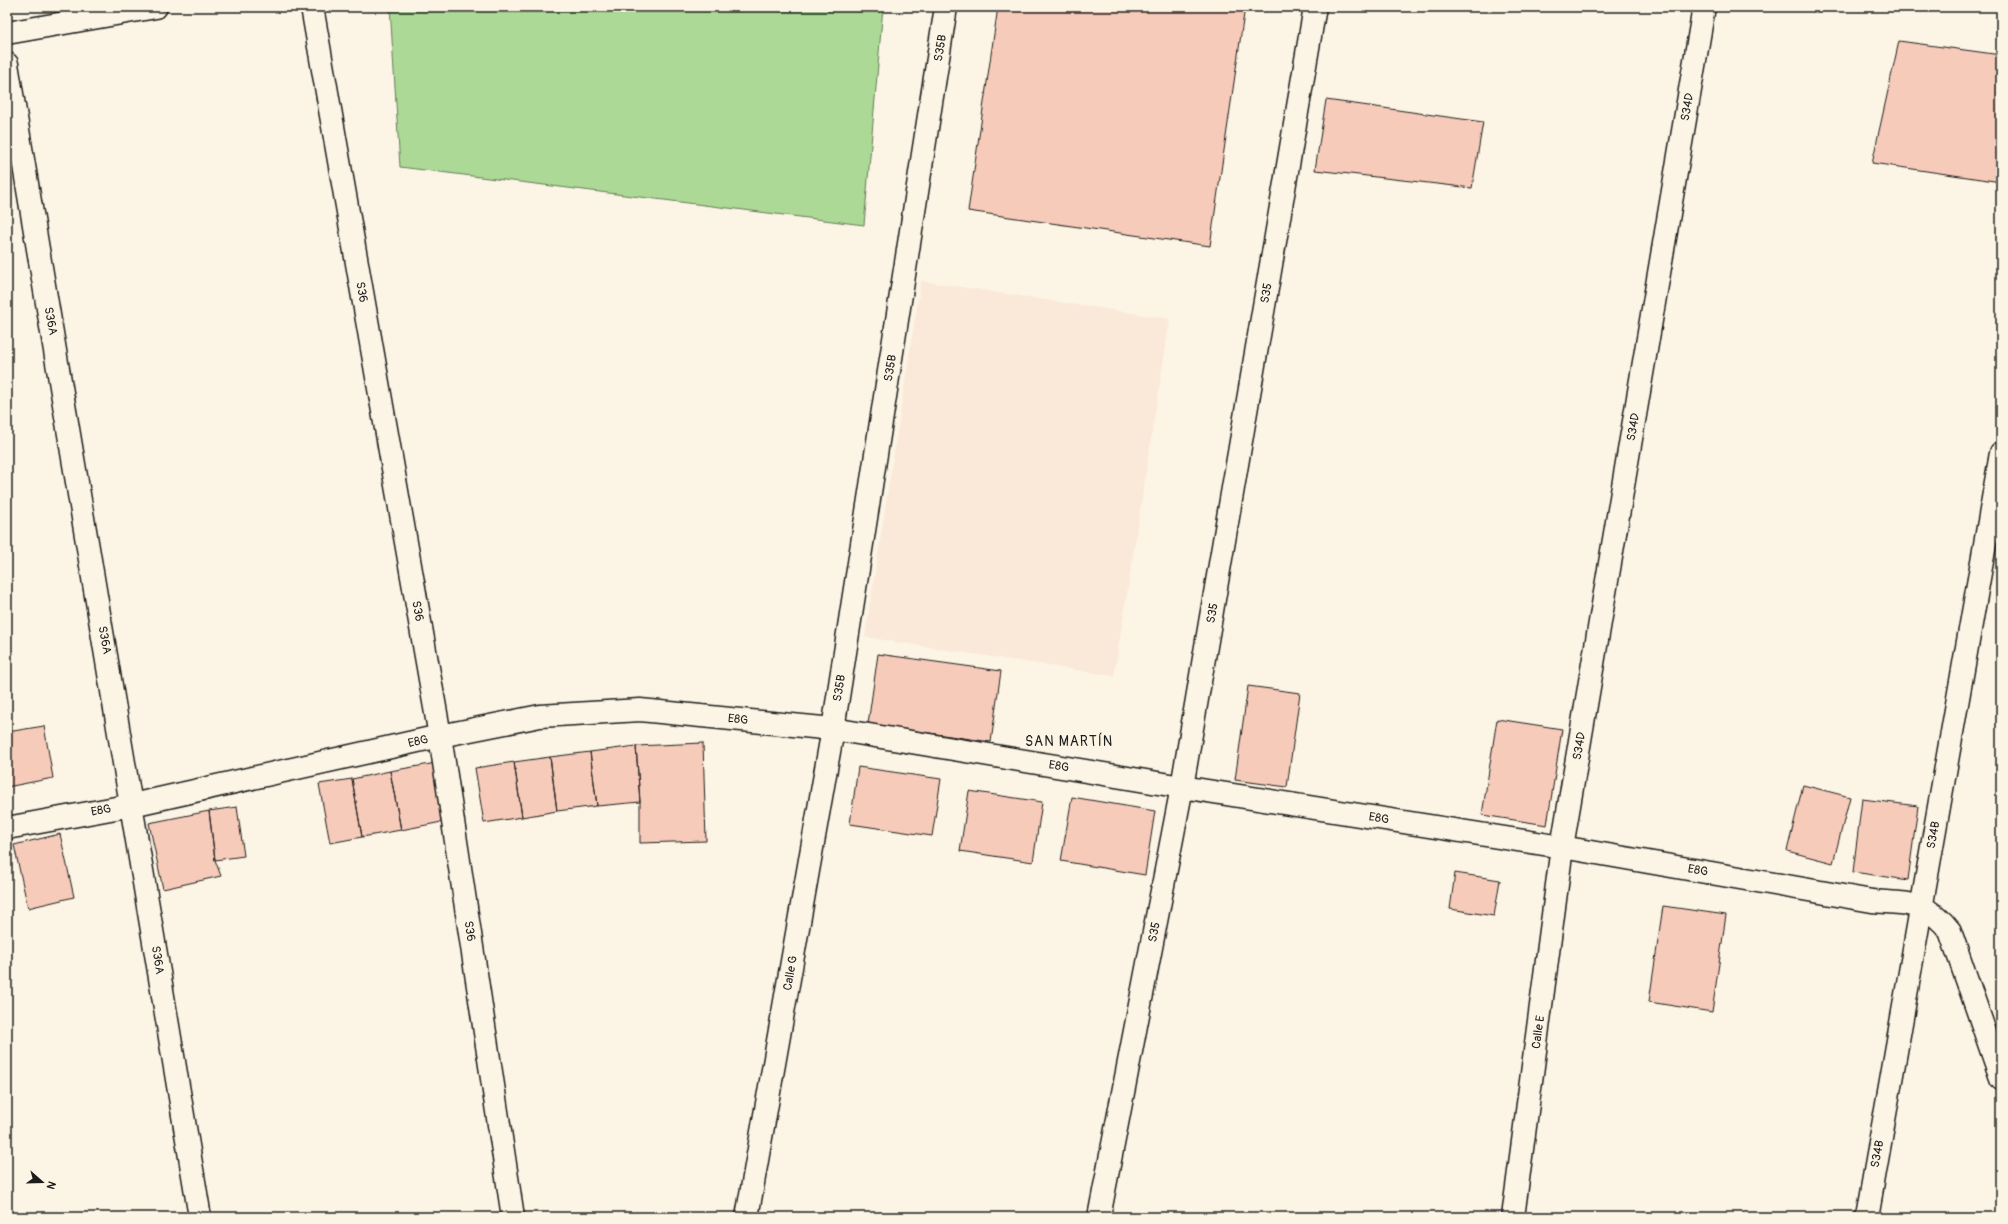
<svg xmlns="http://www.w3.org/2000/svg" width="2008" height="1224" viewBox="0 0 2008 1224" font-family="Pangolin,sans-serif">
<rect width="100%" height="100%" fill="#fcf5e5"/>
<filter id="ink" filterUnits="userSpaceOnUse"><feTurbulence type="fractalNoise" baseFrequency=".025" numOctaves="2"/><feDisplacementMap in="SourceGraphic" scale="8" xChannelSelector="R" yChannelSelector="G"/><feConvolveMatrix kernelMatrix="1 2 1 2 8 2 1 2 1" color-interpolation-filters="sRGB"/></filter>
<g filter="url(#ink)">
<path fill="#fae8d8" d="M921,281L1170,319L1114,676L865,637Z"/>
<path fill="#add996" stroke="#647a59" d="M390,7H883L864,225L400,167Z"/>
<path fill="#f7cbba" stroke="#1c1c1c" d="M998,7H1245L1210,246L968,211Z
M1899,41L2001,55V182L1872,163Z
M1326,100L1483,122L1472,188L1315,170Z
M878,654L1001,671L991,742L868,724Z
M1248,686L1300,693L1287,787L1235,780Z
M1497,719L1562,729L1547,825L1482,815Z
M44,726L53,778L7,787V732Z
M703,743L706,841L640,843V802L636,746Z
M636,746L640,802L597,806L590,752Z
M590,752L597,806L557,811L550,757Z
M550,757L557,811L522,817L514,762Z
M442,762L452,820L401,830L390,771Z
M514,762L522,817L484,823L475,768Z
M858,767L941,779L932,836L850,824Z
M390,771L401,830L362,837L352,779Z
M352,779L362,837L330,843L319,784Z
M1803,785L1850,797L1833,863L1787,851Z
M969,791L1042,802L1033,862L960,851Z
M1072,797L1155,811L1145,875L1061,861Z
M1862,799L1918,806L1908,880L1853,872Z
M237,807L244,856L215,860L209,811Z
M209,811L215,860L221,876L163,889L149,823Z
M60,834L74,897L28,908L14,845Z
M1455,873L1500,880L1494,916L1450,909Z
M1663,906L1726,915L1712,1012L1649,1002Z"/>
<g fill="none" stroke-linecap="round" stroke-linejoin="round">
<defs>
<path id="minor" d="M312,7L440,736L513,1217
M7,33L156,7
M7,64L200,1217
M747,1217L833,729L946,7
M1099,1217L1182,787L1315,7
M1513,1217L1562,847L1704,7
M1867,1217L2001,453"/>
<path id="tertiary" d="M7,828L132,805L440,736L540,716L640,710L833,729L1182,787L1562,847L1872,901C1908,904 1926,900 1950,931L2001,1078"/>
</defs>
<use href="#minor" stroke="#1c1c1c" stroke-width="25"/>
<use href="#tertiary" stroke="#1c1c1c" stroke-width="25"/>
<use href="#minor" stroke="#fcf5e5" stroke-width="22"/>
<use href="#tertiary" stroke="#fcf5e5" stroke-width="22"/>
</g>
</g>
<g text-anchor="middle" stroke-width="3" stroke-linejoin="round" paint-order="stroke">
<g font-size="12" fill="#1c1c1c" stroke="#fcf5e5">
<text transform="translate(940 48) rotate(-81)" y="4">S35B</text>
<text transform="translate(1687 107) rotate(-80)" y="4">S34D</text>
<text transform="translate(362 292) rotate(80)" y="4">S36</text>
<text transform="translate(1266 293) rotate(-80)" y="4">S35</text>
<text transform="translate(51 321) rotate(80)" y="4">S36A</text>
<text transform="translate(890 368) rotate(-81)" y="4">S35B</text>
<text transform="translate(1633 427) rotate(-80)" y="4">S34D</text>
<text transform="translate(418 611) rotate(80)" y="4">S36</text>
<text transform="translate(1212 613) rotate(-80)" y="4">S35</text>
<text transform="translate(105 640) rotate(80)" y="4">S36A</text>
<text transform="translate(839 688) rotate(-81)" y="4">S35B</text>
<text transform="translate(738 719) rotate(6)" y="4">E8G</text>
<text transform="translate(418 741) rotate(-13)" y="4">E8G</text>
<text transform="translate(1579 746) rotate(-80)" y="4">S34D</text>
<text transform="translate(1059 766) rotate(9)" y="4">E8G</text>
<text transform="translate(101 810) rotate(-10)" y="4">E8G</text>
<text transform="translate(1379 818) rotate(9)" y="4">E8G</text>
<text transform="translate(1933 835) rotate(-80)" y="4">S34B</text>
<text transform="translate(1698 870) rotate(10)" y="4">E8G</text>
<text transform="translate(470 931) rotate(81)" y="4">S36</text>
<text transform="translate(1154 932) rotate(-79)" y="4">S35</text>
<text transform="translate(158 960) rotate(81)" y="4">S36A</text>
<text transform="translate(790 973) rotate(-80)" y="4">Calle G</text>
<text transform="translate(1538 1032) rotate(-82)" y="4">Calle E</text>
<text transform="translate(1877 1154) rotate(-80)" y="4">S34B</text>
</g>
<g font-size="14" letter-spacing="1" fill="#1c1c1c" stroke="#fcf5e5">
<text x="1069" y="746">SAN MARTÍN</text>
</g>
</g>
<rect width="2008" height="1224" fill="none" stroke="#fcf5e5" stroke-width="24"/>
<rect x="12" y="12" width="1984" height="1200" fill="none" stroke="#1c1c1c" stroke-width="1.5" filter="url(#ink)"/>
<g transform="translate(42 1182) rotate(110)" stroke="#fcf5e5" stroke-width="3" paint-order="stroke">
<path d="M0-3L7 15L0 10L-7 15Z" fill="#1c1c1c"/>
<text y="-6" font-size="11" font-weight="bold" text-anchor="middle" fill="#1c1c1c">N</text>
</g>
</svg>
